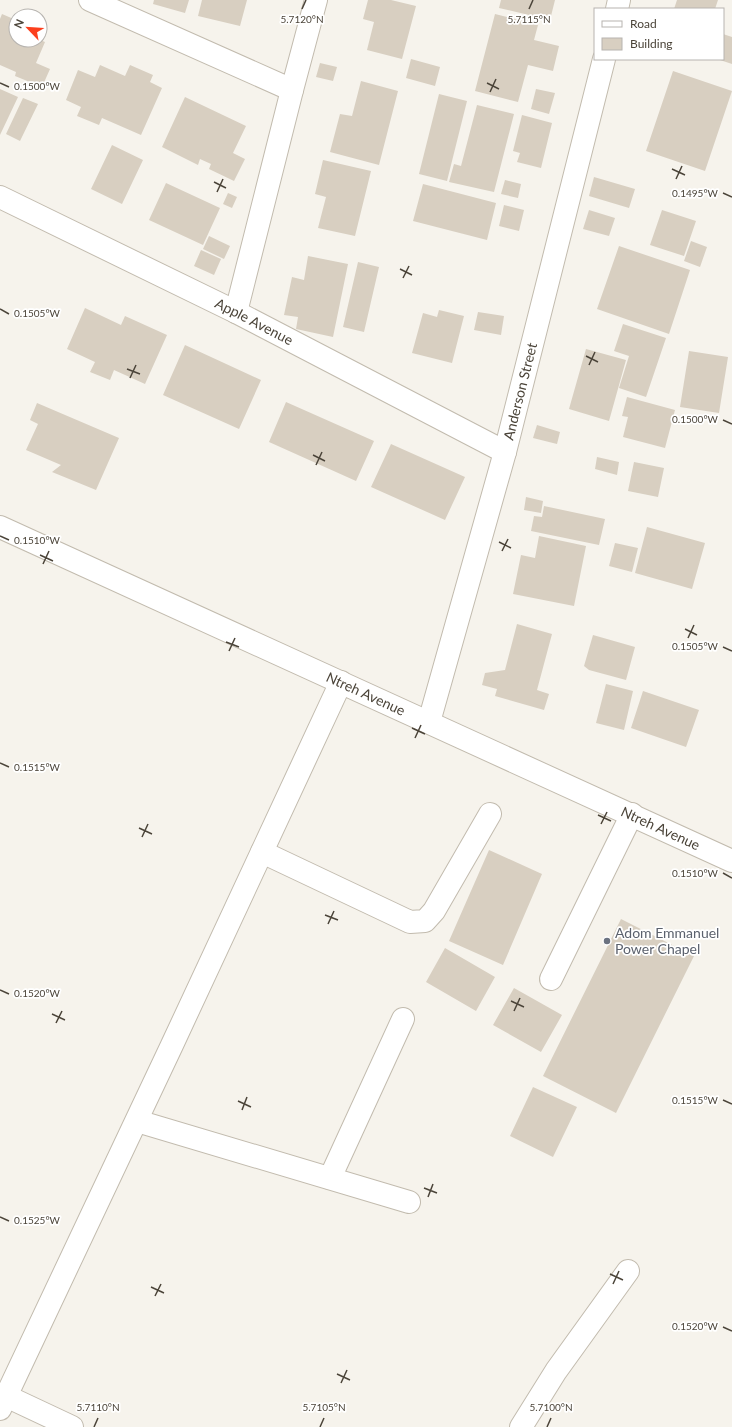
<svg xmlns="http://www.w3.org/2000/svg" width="732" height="1427" viewBox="0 0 732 1427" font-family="Lato,sans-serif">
<rect width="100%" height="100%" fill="#f6f3ec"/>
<path fill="#d8cfc1" d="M154,0H189L185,13L153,4Z
M202,0H247L240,26L198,16Z
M368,0H391L416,6L402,59L367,50L374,22L363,19Z
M501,0H555L550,20L499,8Z
M677,0H718L715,9H674Z
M2,14L16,20V40H40L45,42L36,63L50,69L42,87L15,76L16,72L0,65V19Z
M495,14L538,25L534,40L559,46L553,71L528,65L518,102L475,91Z
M723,34L732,37V64L717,59H723Z
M411,59L440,67L435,86L406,78Z
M320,63L337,67L333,81L316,77Z
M100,65L125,76L130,65L153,75L150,82L162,88L141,135L102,118L99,125L77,116L81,107L66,100L78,70L95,77Z
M673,71L732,91L705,171L646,151Z
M361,81L398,91L379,165L330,152L340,114L352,116Z
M0,89L18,97L0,135Z
M536,89L555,93L549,114L531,109Z
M439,94L467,101L447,181L419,174Z
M185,97L246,126L233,153L245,159L234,181L209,169L211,164L200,159L198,165L162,147Z
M23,98L38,104L20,141L6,134Z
M477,105L514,114L494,192L449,182L454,164L461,166Z
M522,115L552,123L541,168L517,162L520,153L513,151Z
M112,145L143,160L122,204L91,189Z
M323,160L371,171L355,236L318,228L326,197L315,194Z
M594,177L635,189L629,208L589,196Z
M505,180L521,184L518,198L501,194Z
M166,183L220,208L203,245L149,220Z
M423,184L496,203L487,240L413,221Z
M228,193L237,197L232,208L223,204Z
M504,205L524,210L519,231L499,226Z
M589,210L615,218L609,236L583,229Z
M662,210L696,221L684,256L650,245Z
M209,236L230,246L224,259L203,249Z
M691,241L707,247L700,267L684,261Z
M619,246L690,270L669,334L597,309Z
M201,250L221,259L214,275L194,266Z
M308,256L348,264L333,337L296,329L298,317L284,315L292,277L304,280Z
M358,262L379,267L364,332L343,327Z
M85,308L121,325L125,316L167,335L145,384L114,370L110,380L90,372L95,362L67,349Z
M439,310L464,316L452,363L412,353L423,313L437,317Z
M478,312L504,316L501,335L474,330Z
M623,324L666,338L646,397L619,388L629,356L614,351Z
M185,345L261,380L239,429L163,395Z
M586,349L626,360L609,421L569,409Z
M689,351L728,357L719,413L680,407Z
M627,397L675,410L665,448L623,437L628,417L622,416Z
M286,402L374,441L356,481L269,442Z
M37,403L119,438L96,490L52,472L61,465L26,450L38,424L30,420Z
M537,425L560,432L557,444L533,438Z
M391,444L465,477L445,520L371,487Z
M597,457L619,462L617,475L595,469Z
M634,462L664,468L658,497L628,491Z
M526,497L543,501L541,513L524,510Z
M544,506L605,519L599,545L531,531L534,516L542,517Z
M647,527L705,543L692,589L635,573Z
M539,536L586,546L574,606L513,594L521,555L535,558Z
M615,543L638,548L632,572L609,566Z
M517,624L552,634L537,690L549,694L544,710L495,696L497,689L482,685L485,673L505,670Z
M593,635L635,647L626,680L589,670L584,666Z
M606,684L633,691L624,730L596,723Z
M643,691L699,710L686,747L631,728Z
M489,850L542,874L503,965L449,941Z
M621,919L694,956L616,1113L543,1076Z
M445,948L495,977L476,1011L426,982Z
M514,988L562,1015L541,1052L493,1025Z
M533,1087L577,1107L553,1157L510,1136Z"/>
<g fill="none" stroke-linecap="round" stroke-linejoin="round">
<defs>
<g id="minor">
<path d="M90,0L292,90"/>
<path d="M617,9L619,0"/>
<path id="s1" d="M0,197L236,312L505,452"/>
<path d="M236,312L292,90L316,0"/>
<path id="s2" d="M0,527L732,861"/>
<path id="s3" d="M429,722L505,452L604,59"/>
<path d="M262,852L410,922L425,921L434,911L490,814"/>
<path d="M551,979L632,814"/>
<path d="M137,1121L409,1202"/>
<path d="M330,1178L403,1019"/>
<path d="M6,1396L72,1427"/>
<path d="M0,1409L172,1045L341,682"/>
<path d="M521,1427L556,1371L628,1271"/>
</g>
</defs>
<use href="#minor" stroke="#c2bbae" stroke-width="24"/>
<use href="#minor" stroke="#fff" stroke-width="22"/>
</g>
<path fill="none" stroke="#4b4439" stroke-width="1.5" d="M302,9L306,0M529,9L533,0M0,83L9,87M487,83L499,89M490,92L496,79M672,169L685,175M676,179L682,166M214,182L226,188M217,192L223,179M723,193L732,197M400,269L412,275M403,278L409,266M0,309L9,314M586,356L598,362M589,365L595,352M127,369L140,374M130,378L136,365M723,420L732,424M313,455L325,461M316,465L322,452M0,536L9,540M499,542L511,548M502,551L508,539M40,555L53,561M43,564L49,551M685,629L697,635M688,638L694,625M226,642L239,647M723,647L732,651M229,651L235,638M412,728L425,734M415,738L421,725M0,763L9,767M598,815L611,821M601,824L607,812M139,828L152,834M142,837L148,824M723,873L732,878M325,915L338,920M328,924L334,911M0,990L9,994M511,1001L524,1007M514,1011L520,998M52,1014L65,1020M56,1023L62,1011M723,1100L732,1104M238,1101L251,1107M242,1110L247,1097M424,1188L437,1193M428,1197L433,1184M0,1217L9,1221M610,1274L623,1280M613,1284L619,1271M151,1287L164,1293M155,1296L161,1284M723,1327L732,1331M337,1374L350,1380M341,1383L347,1370M94,1427L98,1418M320,1427L324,1418M547,1427L551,1418"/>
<circle fill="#6b7280" stroke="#fff" stroke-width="1.5" cx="607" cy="941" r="4"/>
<g text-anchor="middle" stroke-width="3.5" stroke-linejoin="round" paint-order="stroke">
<g font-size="14" fill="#4b4439" stroke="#fff">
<text dy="5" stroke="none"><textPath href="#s1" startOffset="283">Apple Avenue</textPath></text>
<text dy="5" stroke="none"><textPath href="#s3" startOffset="343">Anderson Street</textPath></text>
<text dy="5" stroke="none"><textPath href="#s2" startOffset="402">Ntreh Avenue</textPath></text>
<text dy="5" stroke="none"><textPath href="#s2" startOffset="726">Ntreh Avenue</textPath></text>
</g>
<g font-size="14" fill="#5b616d" stroke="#fff" text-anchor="start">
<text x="615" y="938">Adom Emmanuel<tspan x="615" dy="16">Power Chapel</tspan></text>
</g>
</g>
<g font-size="10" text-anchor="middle" fill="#4b4439" stroke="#fff" stroke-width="3.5" stroke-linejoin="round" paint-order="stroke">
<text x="302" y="23">5.7120°N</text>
<text x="529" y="23">5.7115°N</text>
<text x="37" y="90">0.1500°W</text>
<text x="695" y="197">0.1495°W</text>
<text x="37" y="317">0.1505°W</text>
<text x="695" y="423">0.1500°W</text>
<text x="37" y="544">0.1510°W</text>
<text x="695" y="650">0.1505°W</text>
<text x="37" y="771">0.1515°W</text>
<text x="695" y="877">0.1510°W</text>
<text x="37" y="997">0.1520°W</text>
<text x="695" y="1104">0.1515°W</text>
<text x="37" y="1224">0.1525°W</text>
<text x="695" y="1330">0.1520°W</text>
<text x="98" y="1411">5.7110°N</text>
<text x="324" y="1411">5.7105°N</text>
<text x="551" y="1411">5.7100°N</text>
</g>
<rect x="594" y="8" width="130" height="52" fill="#ffffff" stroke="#b7b4b0"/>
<rect x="602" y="21" width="20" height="6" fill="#ffffff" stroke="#b7b4b0"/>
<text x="630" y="28" font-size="12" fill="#4b4439">Road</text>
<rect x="602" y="38" width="20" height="12" fill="#d8cfc1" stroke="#b7b4b0"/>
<text x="630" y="48" font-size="12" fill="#4b4439">Building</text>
<g transform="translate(28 28) rotate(295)"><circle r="19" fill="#ffffff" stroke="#b7b4b0"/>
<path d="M0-3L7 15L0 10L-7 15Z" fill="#fc3f1d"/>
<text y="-6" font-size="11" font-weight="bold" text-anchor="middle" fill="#4b4439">N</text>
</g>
</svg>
